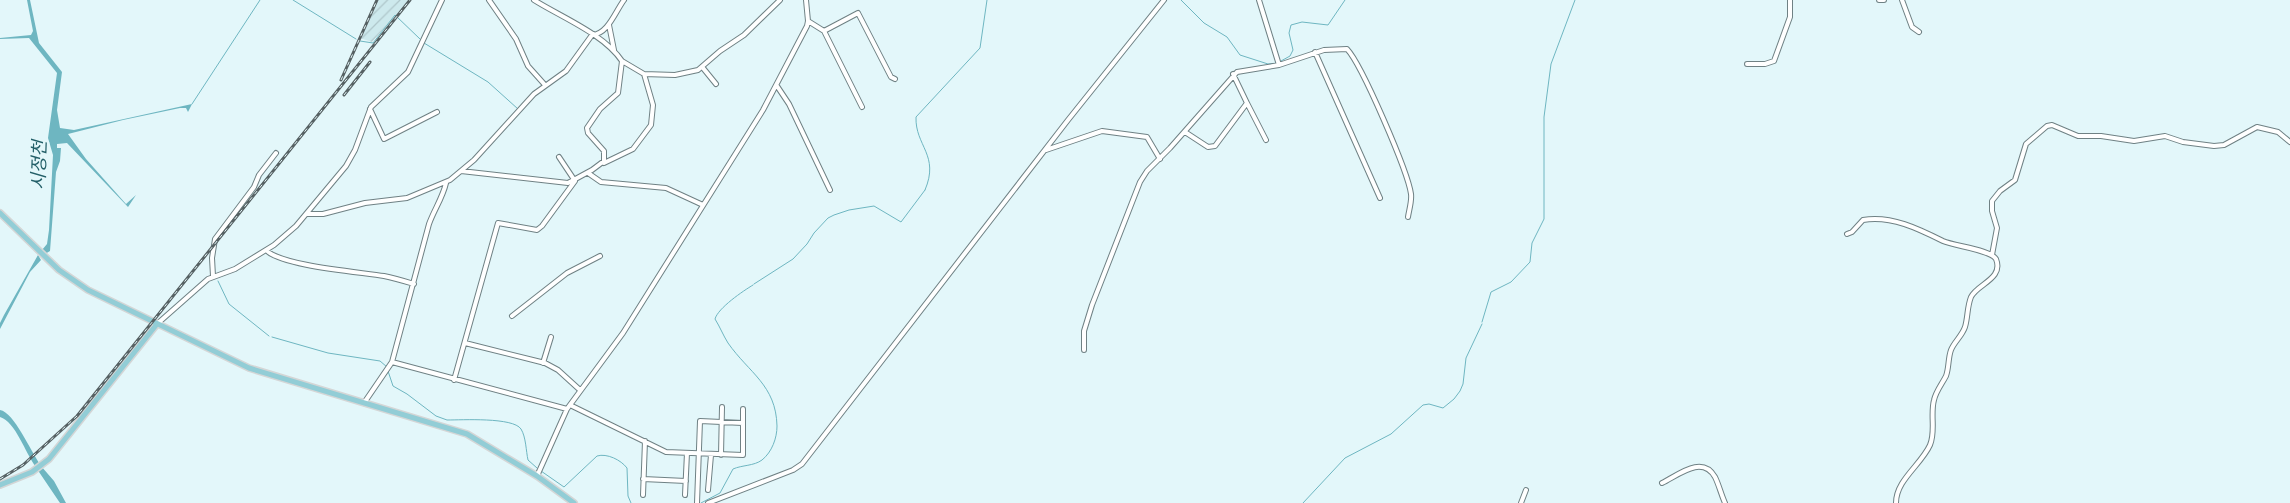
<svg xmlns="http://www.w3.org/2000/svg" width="2290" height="503" viewBox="0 0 2290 503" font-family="'Fira Sans','Noto Sans KR',sans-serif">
<defs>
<pattern id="industrial-furrows" width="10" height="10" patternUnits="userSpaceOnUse" patternTransform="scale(1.25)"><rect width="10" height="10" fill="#cde9ed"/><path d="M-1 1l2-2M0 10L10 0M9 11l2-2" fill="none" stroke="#afc7cb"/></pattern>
</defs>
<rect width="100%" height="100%" fill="#e3f7fa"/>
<path fill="url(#industrial-furrows)" d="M376,0H410L372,42L360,38Z"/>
<path fill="#6eb6c1" d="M27,0H30L39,43L62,72L57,110L60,128L74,130L192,104L188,112L186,108H180L123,120L68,134L86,159L126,204L136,195L128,207L67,143L57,144V148H61L60,161L56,172L50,251L45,254L42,250L47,244L49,230L53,155L48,138L57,73L29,38L0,39V38L31,35L33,31Z
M38,255L41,260L30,272L0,329V323L4,315Z
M0,410C14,412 31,452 40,464L36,467C25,453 16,422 0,417Z
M41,466L54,481L66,503H60L37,469Z"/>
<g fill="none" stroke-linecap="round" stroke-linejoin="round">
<path stroke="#6eb6c1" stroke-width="1" d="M293,0L356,39
M1181,0L1204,23L1227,37L1240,55L1268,64L1277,63
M360,41L373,43L395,15L420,39
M424,43L488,82L518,109
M1281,61L1290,56L1293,50L1289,33L1291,25L1302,22L1328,25L1345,0
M192,104L260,0
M925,190C940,155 915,146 916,117L980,48L987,0
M218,281L229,304L269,336
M754,284L793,259L807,244L814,233L828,218L834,215L849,210L874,206L901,222L925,190
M1482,322L1491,292L1511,282L1530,262L1532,243L1544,219V117L1551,64L1575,0
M272,337L328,353L380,361L387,367
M388,371L393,386L407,394L436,416L447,420C462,420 513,417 521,429C526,437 526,451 528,460L537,468
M541,471L564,487L597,456C607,453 621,460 627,468L628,496L631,503
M701,503L720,493L733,469C742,465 754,466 762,460C772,452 777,438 777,426C776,385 749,373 728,343C723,335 720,327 715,319C718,308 743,291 753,285
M1303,503L1345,458L1391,434L1423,405L1429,404L1443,408L1454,399L1460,391L1463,384L1466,358L1482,324"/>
<defs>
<path id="minor" d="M489,0L516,39L528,66L545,85
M1259,0L1279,65
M1879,0H1884
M1902,0L1912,27L1919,32
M808,21L824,31L862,107
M609,25L614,50
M824,31L858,13L891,77L895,79
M1315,52L1380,198
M622,61L644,74L675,75L698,70L720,51L744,35L780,0
M1747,64H1765L1774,61L1790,17V0
M703,68L716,84
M777,86L789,104L830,190
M1247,103L1266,140
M370,109L384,139L437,112
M1185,132L1208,147L1215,146L1247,103L1233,74
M1046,150L1102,131L1147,137L1160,159
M604,163L633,149L651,125L653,105L644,74
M461,171L568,183L592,170L604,161V151L588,133L587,128L600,109L618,93L622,61C604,34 561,17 534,0
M588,173L601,182L666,188L703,205
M306,214H323L365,203L407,198L450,180L474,160L534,94L566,71L592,35C608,34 615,12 624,0
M1847,234L1852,232L1863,220C1891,215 1919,229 1943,241C1954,246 1991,250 1996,259C2004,279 1977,284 1971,297C1967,307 1968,317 1965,327C1962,336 1954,342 1951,350C1948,358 1949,368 1946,376C1942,384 1936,391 1934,400C1930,415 1936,431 1930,445C1921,465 1896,480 1896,503
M266,250C281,266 360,272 384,276C394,278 404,281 414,284
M1992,255L1997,228L1992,211V201L2000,191L2015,180L2026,144L2047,126L2052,125L2078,136H2101L2134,141L2165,136L2183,142L2214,146L2224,145L2257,127L2278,132L2290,142
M213,276L212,258L215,239L254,187L259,175L276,153
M512,316L567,273L600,256
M157,324L208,279L235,269L274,245L296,226L346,166L355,150L371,107L408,72L442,0
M465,343L545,363L558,370L580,390
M1084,350V331L1092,305L1140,182L1147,171L1170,148L1237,72L1279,65L1324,50L1347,49C1362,65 1408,172 1411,194C1412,201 1409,210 1408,217
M392,362L567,409
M543,363L551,337
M454,380L498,223L537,230L542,226L575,181L559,157
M364,403L392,362L429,224C434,210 443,197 446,183
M570,405L666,452L743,455V409
M721,455L722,407
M537,476L567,409L623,333L763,110L807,26L808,21L806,0
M643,479L686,481
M1662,483C1677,476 1702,454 1715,477C1719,485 1721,494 1725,503
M708,490L711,455
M643,495L645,441
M685,495L687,453
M697,503L700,421L743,423
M708,503L793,470L802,464L1068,120L1164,0
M1521,503L1526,490"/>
<path id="major" d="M0,213L59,270L88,290L249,368L467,434L537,476L574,503
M0,485L32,472L49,459L157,324"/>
</defs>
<use href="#minor" stroke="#6f8184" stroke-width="6"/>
<use href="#major" stroke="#d4d6d6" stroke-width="8"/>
<use href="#minor" stroke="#fff" stroke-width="4"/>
<use href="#major" stroke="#92cdd6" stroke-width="5"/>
<defs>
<path id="rail" d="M341,80L377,0
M344,95L370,62
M0,479L23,465L77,416L410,0"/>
</defs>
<use href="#rail" stroke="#566163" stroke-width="3"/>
<use href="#rail" stroke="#e3f7fa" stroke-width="1" stroke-dasharray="4" stroke-linecap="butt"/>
</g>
<g text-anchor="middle" stroke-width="5" stroke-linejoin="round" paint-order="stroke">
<g font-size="18" font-style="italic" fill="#235f68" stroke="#e3f7fa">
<text transform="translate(39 165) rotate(-88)" y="6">시정천</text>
</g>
</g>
</svg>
